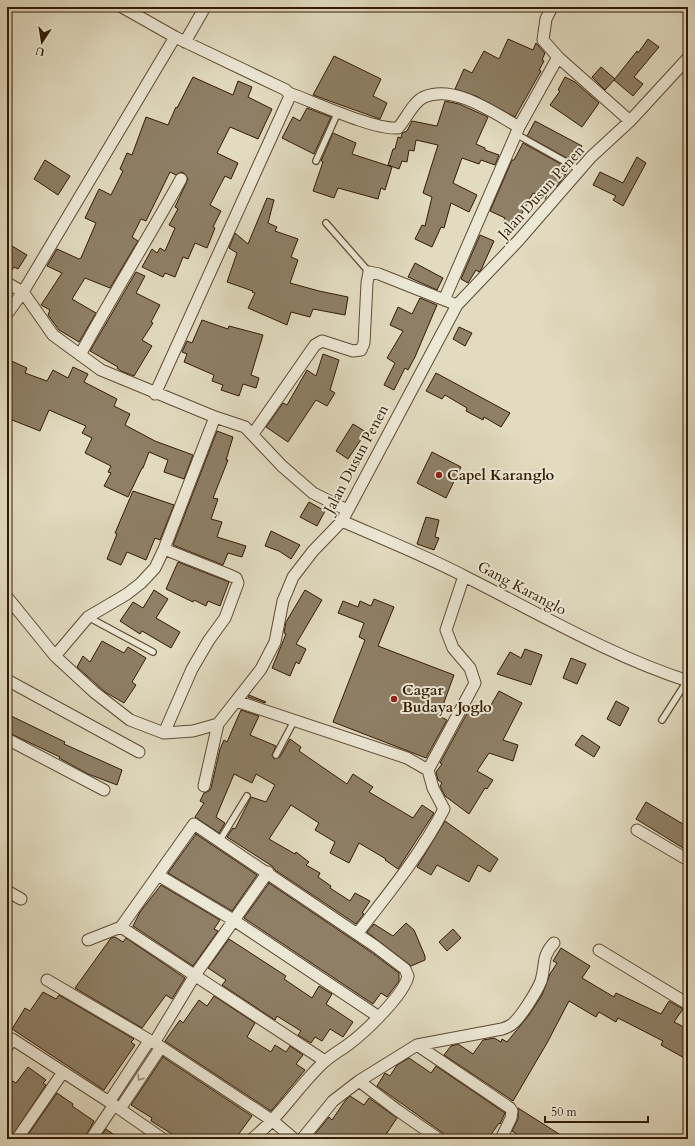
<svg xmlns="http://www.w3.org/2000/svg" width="695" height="1146" viewBox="0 0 695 1146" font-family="Cardo,serif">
<rect width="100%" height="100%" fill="#e2dbc0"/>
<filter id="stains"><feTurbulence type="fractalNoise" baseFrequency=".005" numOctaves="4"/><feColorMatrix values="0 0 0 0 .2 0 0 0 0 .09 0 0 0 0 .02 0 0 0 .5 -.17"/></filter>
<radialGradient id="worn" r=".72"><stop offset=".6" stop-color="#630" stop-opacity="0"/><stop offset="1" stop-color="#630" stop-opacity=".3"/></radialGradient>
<path fill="#8e7f66" stroke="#331b04" d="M508,39L533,50L536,43L545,53L542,60L544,61L539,70L541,71L515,117L476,96L455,89L464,69L472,73L484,51L499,59Z
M648,39L659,47L634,77L643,84L633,96L614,80L637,51L638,53Z
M334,56L381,79L373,96L387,103L380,119L313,95Z
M601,67L615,79L605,90L592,77Z
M193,77L233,95L238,81L252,87L248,97L272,109L258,139L230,127L217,153L238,163L231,179L225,176L210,205L221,211L213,227L215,228L207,248L195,243L188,259L183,257L175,277L165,273L163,277L142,267L152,249L157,253L160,248L165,251L175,228L169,225L178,209L175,207L188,179L184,173L181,172L176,175L170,172L146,221L141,219L132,237L138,241L110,288L85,278L72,299L96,313L79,342L59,330L48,315L50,310L41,305L62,273L47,266L57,249L79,259L81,258L96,223L85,218L99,189L111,195L123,171L120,169L127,153L132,155L146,117L168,125L176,107L177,108Z
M565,77L575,82L599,103L582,127L550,105L560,91L558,90Z
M445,101L459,104L488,117L476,144L485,148V150L499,155L495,165L481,160L479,164L462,158L453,183L477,195L469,212L451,203L444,228L441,227L432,247L415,239L422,225L425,226L432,197L423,193L438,145L416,140L414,151L409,150L407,162L402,161L399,169L388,165L393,149H395L398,137L401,138L402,133L407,131L412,121L437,126Z
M307,108L331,117L314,154L282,138L293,117L300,121Z
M535,121L582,146L575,155L577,156L574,162L527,136Z
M333,133L356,143L352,154L392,167L385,190L381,188L378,199L338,188L334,198L313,191L323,162L321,161Z
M523,143L570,169L557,186L553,184L545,199L533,193L514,228L503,223L505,218L490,211L512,160H514Z
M637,157L646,163L623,206L613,200L616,196L593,185L600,172L623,183Z
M45,160L70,176L58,195L34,179Z
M267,198L274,200L268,223L277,227L275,231L298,239L291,257L298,260L290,283L319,291L348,297L345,315L313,309L310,317L291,312L287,325L248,308L255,293L252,292L253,291L227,282L237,253L229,248L235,233L248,244Z
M480,235L494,241L481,270L479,272L476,270L468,283L461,279Z
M7,243L27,255L18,269L14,267L8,276Z
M415,263L443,278L437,290L408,277Z
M136,272L145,276L136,293L160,305L151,322L153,323L142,340L152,346L134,376L121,371L117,368L118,367L90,351Z
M420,298L437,305L415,357L408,370L405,368L394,390L384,385L395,363L387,358L403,331L390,325L398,307L412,314Z
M202,320L228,329L229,326L263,335L251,375L259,378L256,388L243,384L239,396L221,390L223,385L212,381L214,375L184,362L187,354L182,352L187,341L192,343Z
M459,327L472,333L465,346L453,339Z
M323,354L339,360L330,390L335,393L327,406L316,400L288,442L266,427L283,403L287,405L307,370L316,376Z
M7,359L27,368L25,373L47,381L53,370L68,378L73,367L88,374L84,382L117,399L114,406L130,414L125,425L155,441L193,455L184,479L164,472L168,460L149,452L143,468H142L128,497L104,486L111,473L108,472L111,466L85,453L92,438L82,433L86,426L49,410L40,431L7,418Z
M436,373L510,413L501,427L484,417L483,420L466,411L467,408L445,395L442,399L426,391Z
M353,424L366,432L348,459L336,451Z
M217,431L233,437L226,460H228L213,498L218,499L211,519L222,522L217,537L246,546L242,557L228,553L223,565L173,545Z
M432,452L461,467L446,498L417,483Z
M133,491L174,505L160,540L155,538L146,560L127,552L121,565L107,559L117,534L115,533Z
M309,502L325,511L317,526L300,517Z
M426,517L439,520L435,537L439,538L434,550L417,544Z
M271,531L300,545L291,559L279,551L265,546Z
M178,562L229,582L220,606L208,601L206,606L194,600L193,602L166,589Z
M154,590L168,599L156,618L180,632L171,648L142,631L140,634L120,621L133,602L143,608Z
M305,590L322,600L296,644L306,649L299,664L296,662L290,676L272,668L286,634L284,633L286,622Z
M374,599L394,607L378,646L454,675L439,716L447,720L426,758L333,722L365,640L359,637L364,623L338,613L343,601L358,607L360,601L371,606Z
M102,641L124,653L128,647L146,658L132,682L136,685L124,703L105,692L77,667L83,656L90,662Z
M525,649L542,655L531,685L497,674L510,652L521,658Z
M571,658L586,664L577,684L563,678Z
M499,691L522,703L503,740L518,745L513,761L489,753L477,771L493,780L487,789L485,788L469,814L445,796L440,786L442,783L438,780L436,772L442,764L440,763L470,708L486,714Z
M249,695L266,702L265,703L248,697Z
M616,701L629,708L620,726L607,719Z
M241,710L259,716L250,735L276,746L272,755L274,759L280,757L290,739L301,747L299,751L347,784L353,774L373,787L369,792L413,818L422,805L434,813L398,869L385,860L386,859L359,843L349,863L330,853L335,842L315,830L319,823L291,805L269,839L295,854L296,852L309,862L306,865L320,873L318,877L331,886L330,888L350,901L355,893L370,901L362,913L364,914L356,924L275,870L272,866L227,837L233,828L235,829L251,797L266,802L275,785L256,774L252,783L234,774L216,817L225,823L219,833L195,817L204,803L200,801L204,793L209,791L211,788L220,749L224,740L227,742Z
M7,714L65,742L64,744L122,770L117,785L88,774L59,758L60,757L7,732Z
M582,735L600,747L594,757L575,745Z
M646,802L688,827V851L636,819Z
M445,821L498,859L490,872L478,865L469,882L437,865L431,875L417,867Z
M196,834L257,875L232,911L168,873Z
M269,883L371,952L399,973V981L387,997L381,993L373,1004L244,918Z
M161,885L220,920L214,929L218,931L193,966L133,926L140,912Z
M406,923L414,930L425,956V960L411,966L367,932L374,924L393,936Z
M453,929L461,938L447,951L439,942Z
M115,937L123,942L126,938L185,978L172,999L166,995L142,1028L75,988L111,938Z
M229,939L286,976L284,979L312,998L319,986L332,994L326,1004L353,1022L343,1037L330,1029L322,1041L315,1037L311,1043L298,1035L301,1031L277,1016L275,1020L222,985L226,980L208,968Z
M561,948L590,966L582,978L614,997L616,993L661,1014L669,1001L683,1009L674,1022L688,1029V1060L661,1045L663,1041L618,1018L616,1022L599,1012L596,1017L569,1001L547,1043L513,1101L444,1055L451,1046L458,1044L473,1054L483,1040L494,1038L501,1042L502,1039L507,1042L529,1015L542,995L550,974L557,963L553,961Z
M43,992L56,999L59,995L134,1039L131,1042L135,1045L104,1090L12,1029L25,1008L30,1011Z
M214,996L255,1023L247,1037L271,1052L275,1045L286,1052L290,1046L303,1055L296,1064L305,1070L271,1111L165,1041L180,1020L183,1023L199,1000L207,1006Z
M163,1057L252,1116L235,1139H180L151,1121L152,1118L131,1105Z
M409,1058L431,1073L436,1066L505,1113L500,1124L499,1123L488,1139H446L443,1133L377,1086L385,1073L390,1076L397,1065Z
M28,1067L46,1080L43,1083L46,1085L10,1139H7V1078L16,1083Z
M57,1093L73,1104L72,1106L94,1121L84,1139H25Z
M350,1096L364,1105L369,1098L397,1118L383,1139H311L329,1117L332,1120L345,1101Z
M518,1108L567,1139H524L512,1131L518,1119Z
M106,1129L120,1139H99Z"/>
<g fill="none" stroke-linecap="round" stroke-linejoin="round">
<defs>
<path id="service" d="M516,134L580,170
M316,161L338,112
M326,223L369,272
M88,617L153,652
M662,720L687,681
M276,755L294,721
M220,840L247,796"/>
<path id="minor" d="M122,7L175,37L286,90L290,96L155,394
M552,7L546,19L543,40L558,57L630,121
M185,42L205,7
M289,93C314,102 374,130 398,128C406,119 413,102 424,97C454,84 494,113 519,127
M7,283L23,292L175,37
M444,300L519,127L558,57
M7,314L23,292L53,335L101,370L215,417L164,549L155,568L141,583L127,594L88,617L55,656
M80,355C112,296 148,239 181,179
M215,417L245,427L282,466L313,493L347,510
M253,434L315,345L322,341L353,351L361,350L364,343L367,283L369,272L379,274L457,305
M342,521C383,539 426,556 466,577C538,613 611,656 688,681
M164,549L227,574L236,578L238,583L225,618L209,640L192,669L164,733
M7,597L55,656L94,692L130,720L164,733L193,731L218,724L261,669L275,642L283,601L293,577L313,551L342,521L457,305L518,241L591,157L630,121L688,58
M7,680L139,752
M236,701L407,758L428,770
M7,739L104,790
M204,786L218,724
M637,830L688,860
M158,875L235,921L379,1017
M7,891L21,899
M121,927L194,824L375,946L405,969L408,976C404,995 365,1032 349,1044C341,1050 332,1055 324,1062C298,1086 280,1117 252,1139
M357,934C388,894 421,854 444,809L433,788L428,770L475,683L470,668L453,648L446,630L464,576
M88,940L121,927L325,1061
M599,950L688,1004
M47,980L161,1047L273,1121L294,1139
M154,1043L195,975L268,872
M417,1045L510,1108L512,1111L511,1118L501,1139
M7,1047L12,1039L114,1105L163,1139
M359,1081L397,1110L439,1139
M109,1102L149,1041
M120,1109L161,1047
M17,1139L63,1072
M91,1139L114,1105
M302,1139L333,1101L359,1081L417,1045L502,1029C505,1028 508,1027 511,1025C520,1019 537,991 541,981C546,965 541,957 554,943"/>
</defs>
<use href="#service" stroke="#5f4b33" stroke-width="8"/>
<use href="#minor" stroke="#5f4b33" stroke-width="13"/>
<use href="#service" stroke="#ece8d6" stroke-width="5.5"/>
<use href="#minor" stroke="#ece8d6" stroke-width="11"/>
</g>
<defs><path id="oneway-chevron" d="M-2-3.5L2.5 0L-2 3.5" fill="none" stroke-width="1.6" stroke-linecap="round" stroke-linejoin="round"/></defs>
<use stroke="#998c78" href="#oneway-chevron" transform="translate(140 1078) rotate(124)"/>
<g fill="#8f2418" stroke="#ece8d6" stroke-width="1.5">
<circle cx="439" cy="475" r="4"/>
<circle cx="394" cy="699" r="4"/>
</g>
<g text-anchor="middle" stroke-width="4" stroke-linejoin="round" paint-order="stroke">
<g font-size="15" fill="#331b04" stroke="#ece8d6">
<text transform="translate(541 192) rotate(-48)" y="5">Jalan Dusun Penen</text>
<text transform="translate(356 459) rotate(-62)" y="5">Jalan Dusun Penen</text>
<text transform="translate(522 588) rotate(28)" y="5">Gang Karanglo</text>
</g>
<g font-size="15" font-weight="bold" fill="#331b04" stroke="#ece8d6" text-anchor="start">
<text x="447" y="480">Capel Karanglo</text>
<text x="402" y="695">Cagar<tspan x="402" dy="17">Budaya Joglo</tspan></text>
</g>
</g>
<rect width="695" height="1146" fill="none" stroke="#e2dbc0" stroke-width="24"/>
<rect x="8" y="8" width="679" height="1130" fill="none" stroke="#331b04" stroke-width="2"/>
<rect x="12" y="12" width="671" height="1122" fill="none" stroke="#331b04"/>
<g transform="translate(42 42) rotate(192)" stroke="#ece8d6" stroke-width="3" paint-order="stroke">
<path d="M0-3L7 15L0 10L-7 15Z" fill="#331b04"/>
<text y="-6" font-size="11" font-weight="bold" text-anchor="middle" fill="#331b04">U</text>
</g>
<path d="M545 1116v6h103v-6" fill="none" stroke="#331b04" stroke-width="2"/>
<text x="551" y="1116" font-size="12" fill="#331b04" stroke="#ece8d6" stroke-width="3" paint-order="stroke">50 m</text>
<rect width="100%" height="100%" filter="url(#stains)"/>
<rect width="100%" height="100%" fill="url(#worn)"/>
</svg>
